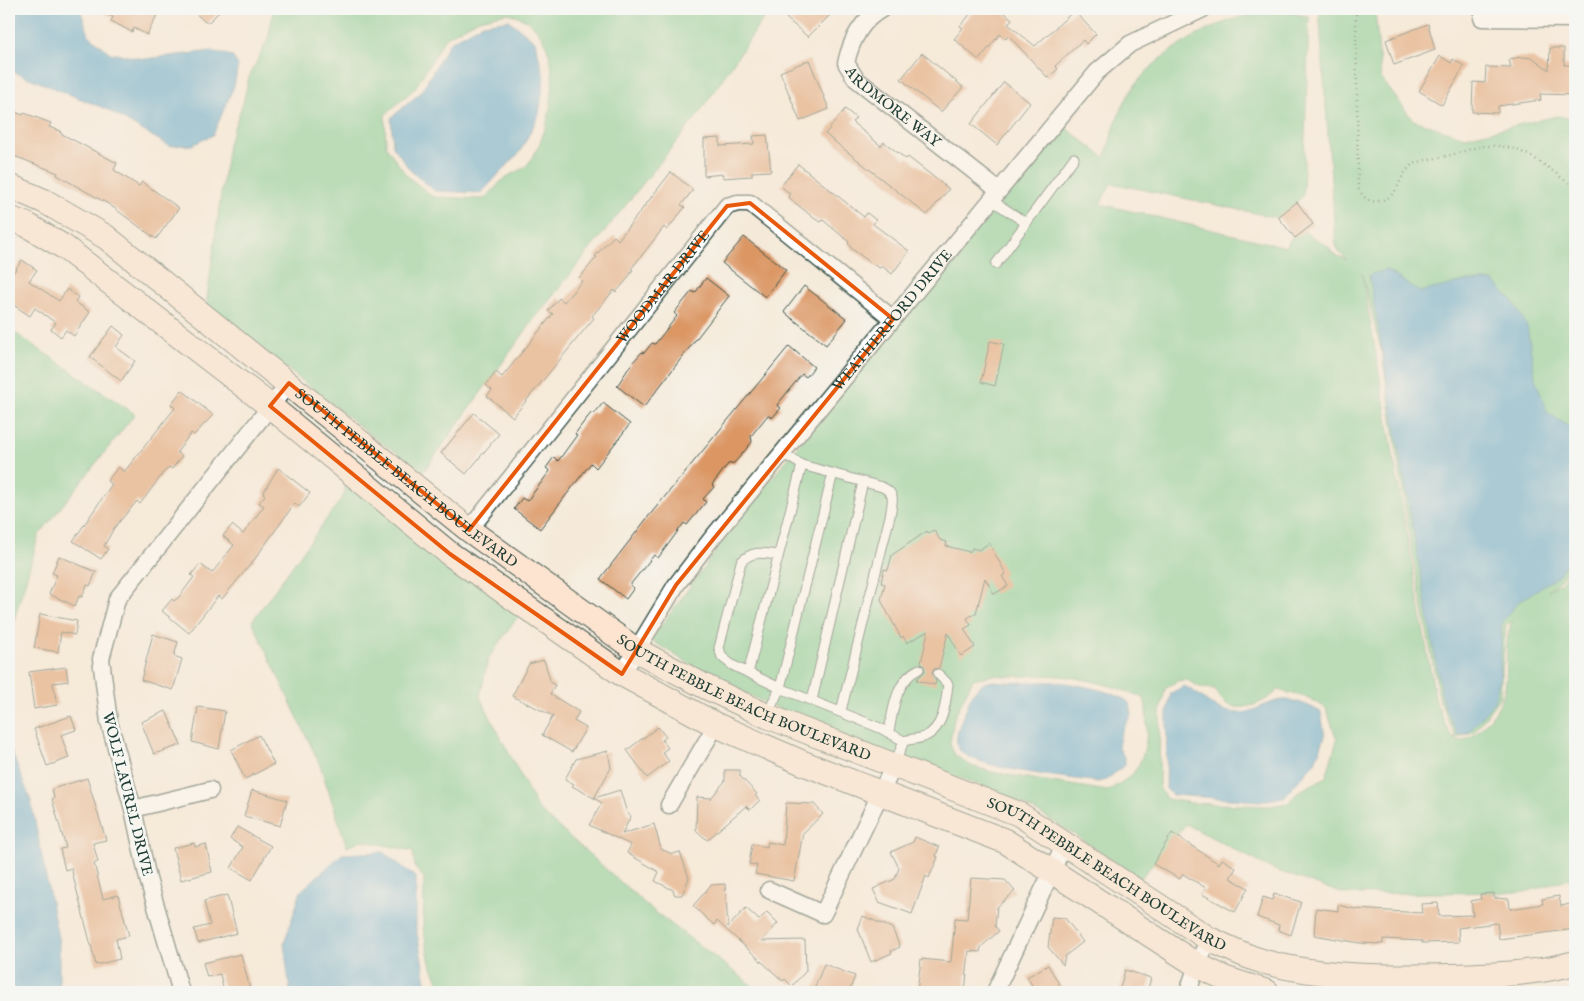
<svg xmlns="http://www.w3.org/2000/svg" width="1584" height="1001" viewBox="0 0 1584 1001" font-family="'IM FELL English',serif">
<rect width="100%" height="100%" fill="#f6f6f2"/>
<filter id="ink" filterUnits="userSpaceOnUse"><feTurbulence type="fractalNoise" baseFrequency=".02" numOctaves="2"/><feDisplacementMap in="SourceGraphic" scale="10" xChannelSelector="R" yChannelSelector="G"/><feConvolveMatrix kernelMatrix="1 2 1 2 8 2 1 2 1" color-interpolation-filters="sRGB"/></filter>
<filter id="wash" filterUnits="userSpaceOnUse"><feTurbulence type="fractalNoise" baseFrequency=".0096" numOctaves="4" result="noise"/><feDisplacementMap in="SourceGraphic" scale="20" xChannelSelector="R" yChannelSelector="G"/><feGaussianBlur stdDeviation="1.12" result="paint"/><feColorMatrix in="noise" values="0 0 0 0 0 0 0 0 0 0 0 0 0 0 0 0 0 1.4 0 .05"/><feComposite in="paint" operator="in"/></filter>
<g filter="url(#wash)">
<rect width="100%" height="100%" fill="#f5ead9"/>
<path fill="#75cc90" stroke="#4a8462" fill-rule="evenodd" d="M274,9H770L698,115L532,322L424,471L376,439L206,305L228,144L243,103L249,77L268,39ZM507,13C571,25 557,125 528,164C523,170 512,173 505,178C497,184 492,194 483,199L433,197L406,175L386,146L385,115L415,88L445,38L479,19Z
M1319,9H1375L1381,78L1413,120L1465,137L1557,116L1575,119V556L1562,578L1547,591L1563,581L1575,563V877L1525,892L1344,894L1272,869L1186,824L1140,879C1090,844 1037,807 980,785C948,773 914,765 883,753C804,721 722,687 651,640L749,506L1062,125L1105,158C1112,133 1119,106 1136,84C1164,47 1221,18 1267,11C1280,9 1296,15 1309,16L1303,196L1279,218L1111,183L1100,204L1286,247L1298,228L1329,247L1332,253L1347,260L1336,249ZM1362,274L1382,354L1411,546L1440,702L1456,738L1475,731L1500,697L1506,625L1512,621C1498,658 1520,688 1485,724C1477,733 1472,738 1460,741L1451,737L1436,703ZM993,675C1015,678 1036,674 1058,676C1087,678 1117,687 1144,698C1149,721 1149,754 1133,773C1127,780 1116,785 1108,791L996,773L971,766L955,755L950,744L954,718L973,679ZM1187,680L1202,688L1215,689C1218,694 1221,701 1227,704C1242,713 1267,702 1278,690L1309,698L1326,708L1337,740L1326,777L1298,792L1288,803L1269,806L1191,803L1167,799L1159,789L1160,712L1165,689L1177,681Z
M9,329L135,414L39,535L9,637Z
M349,482L519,615L488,659L480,697L538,809L650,908L761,992H443L430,963L423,928L424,878L415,868L413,851L361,840L347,847L320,765L252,621L345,494L344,486Z"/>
<path fill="#52a5cd" stroke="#387180" d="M9,9H80L89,35L110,53L145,59L211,51L232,56L238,65L234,86L213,135L192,145L169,146L106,109L9,70Z
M509,20L535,41L544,77L539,115L520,152L481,193L435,191L410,170L393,146L391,118L421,92L450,42L483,24Z
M1386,270L1420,292L1467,281H1493L1512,300L1527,326L1535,377L1547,412L1575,431V549L1558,576L1518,602L1502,622L1500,678L1494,702L1469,732L1458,735L1443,703L1369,275Z
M994,681C1015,684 1036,681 1057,682C1071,683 1119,692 1128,702C1131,705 1131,709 1132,713L1121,733L1118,746L1125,759V765L1106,780L1098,782C1075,778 962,769 957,745C955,735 961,721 965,712C971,696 975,683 994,681Z
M1184,686C1201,693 1211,709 1230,712C1253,716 1258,705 1277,701C1292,697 1308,705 1321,712L1325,737L1315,762L1284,797L1260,801L1172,795L1166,789L1167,713L1171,693Z
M9,745L31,801L59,943V992H9Z
M383,852L416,877V928L428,992H290L284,943L301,891L342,854Z"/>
<g id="blocks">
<path fill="#db9663" d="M94,9H160L147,35L134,28L132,32L111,21L113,17Z
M191,9H222L209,22H205Z
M794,9H825L831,14L808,37L786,18Z
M975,9H1000L1012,19L1008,24L1035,46L1074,11L1096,34L1086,44L1083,40L1055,66L1058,69L1048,78L1008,35L1006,39L1000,34L979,60L954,39L963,28L960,26Z
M1428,24L1435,50L1394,65L1386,40Z
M1550,48H1564V65H1571V72H1575V95L1540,94L1541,100L1498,106V113L1472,112L1473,82L1485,83L1486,67L1511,68L1509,59L1522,57L1533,58L1549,70Z
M922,53L963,87L941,112L901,79Z
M1440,56L1451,63L1453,59L1464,66L1442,105L1419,91Z
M809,60L829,109L800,121L780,72Z
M1004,82L1030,103L997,145L971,124Z
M845,109L856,118L852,122L881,146L884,142L906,159L908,157L949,189L927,215L825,134Z
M9,110L23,115L24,113L51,123L49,127L61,131L60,133L117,163L114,170L139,186L142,182L179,208L156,239L110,205L57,175L58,173L9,154Z
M767,135L771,171L752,172V176L737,177L723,178V174L704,176V139L720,138V146L754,144L753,136Z
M798,164L864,217L867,213L876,220L873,224L909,251L892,274L882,266L880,268L874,265L852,249L848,243L849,242L823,220L821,222L815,219L793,201L788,196L790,194L781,186Z
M671,172L693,190L681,205L685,207L667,230L664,227L631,269L633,270L625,282L616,292L614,290L592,316L594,318L513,417L487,396L492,390L486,385L496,372L502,377L553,314L548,311L559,298L564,302L582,281L579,278L597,257L595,256L614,236L618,240Z
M1297,202L1313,224L1295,238L1278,217Z
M744,237L786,270L765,297L722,263Z
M22,260L37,270L29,281L59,301L67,289L78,297L75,302L90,312L74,336L66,330L61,337L51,329L56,323L35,308L30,316L9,302V279Z
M706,278L729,296L644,407L617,386L632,363L642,352L644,353L652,343L655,344L677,316L674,313L692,291L695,293Z
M804,286L847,319L826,345L784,312Z
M113,326L124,335L116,347L135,361L121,381L90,357Z
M990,341L1004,344L995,386L981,382Z
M789,346L814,367L806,377L802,374L777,405L781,408L772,418L768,415L751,436L752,442L743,453L734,463L728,464L712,485L714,487L703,499L706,502L687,525L684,523L658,558L654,555L630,585L634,588L626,599L600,579L648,517Z
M182,390L213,415L194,435L191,433L177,452L182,456L172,469L169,467L164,472L140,504L137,501L114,528L104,546L108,549L101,559L73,541L112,484L107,481L118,467L124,472L175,408L171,404Z
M603,403L630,424L596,468L591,463L540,529L514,509L522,498L527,501L550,471L546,468L554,457L558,461L577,435L575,434L583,423L592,412L594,414Z
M474,413L499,434L466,474L441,453Z
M278,468L310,493L299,507L295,503L254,560L222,599L218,596L189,633L162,611L172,599L174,601L179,597L194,577L191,575L200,564L212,573L234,545L223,536L232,525L243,534L264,506L259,503L265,495L263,493Z
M934,530L940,540L947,542L946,546L970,552L972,548L979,550L989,543L1006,574L1002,576L1008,586L994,594L985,578L976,613L967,618L971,625L964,629L975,647L961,656L948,633L939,668L934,669L932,673L936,681L935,685L916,680L925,671L924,666L921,663L928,631L907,643L903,636L901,638L881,600L885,584L881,583L884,569L888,570L892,555L927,531L928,533Z
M59,556L96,572L90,586L87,585L82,597L79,596L75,606L49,594L57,575L52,573Z
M40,614L77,621L75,635L61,632L58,652L34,648Z
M153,634L178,642L174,656L182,659L173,690L141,680Z
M544,660L551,683L555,685L550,694L579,712L574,721L586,728L572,752L542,735L553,716L512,696L529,664Z
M66,667L68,681L53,683L57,705L34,709L29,672Z
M198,707L225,711L219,749L192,742Z
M166,711L181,745L154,754L141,722Z
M71,716L76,730L61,735L69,758L47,766L34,729Z
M658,727L666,737L662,740L668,748L662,752L669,761L647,778L627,750Z
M259,735L274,764L245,779L231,750Z
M608,751L611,768L594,798L572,786L574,784L565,779L576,759Z
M725,770H740V776L757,794L755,796L760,800L750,810L746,806L707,840L696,830L697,797L711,798L725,781Z
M87,778L106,840L93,843L98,862L94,863L103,899L118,895L129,936L116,939L120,959L96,965L71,868L65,870L60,849L66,848L52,799L54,798L52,789Z
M252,790L287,800L280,826L244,816Z
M620,790L627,813L631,816L622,834L654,824L661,849L672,854L680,852L689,878L682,895H675L673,890L655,881L659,872L627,853L631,845L589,825L602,803L594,798Z
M786,803L814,804L823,814L803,833L794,881L755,874L757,865L749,864L752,844L767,847L768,842L783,845Z
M237,827L271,846L252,880L231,868L243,847L230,839Z
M1172,833L1219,864L1222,859L1236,868L1230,878L1248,888L1235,912L1202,894L1206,888L1183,874L1180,879L1153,864Z
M915,837L939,847L936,856L938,857L929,878L926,876L912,914L879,902L873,889L895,879L899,868L891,852L913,842Z
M194,843L195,847L206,844L212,872L181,880L173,848Z
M971,878L1005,880L1015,891L997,907L995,926L999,931L981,947L980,952L969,951L965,992H917L921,959L951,962L955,918L967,919Z
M725,884L728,927L746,908L759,920L767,912L778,923L762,941L805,940L806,971L792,986L785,979L783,981L717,921L714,925L693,906L711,885Z
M1494,893V898L1509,899L1510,909L1543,904L1542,899L1559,896L1561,906L1575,903V929L1499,939L1497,923L1458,928L1459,942L1422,943V941L1383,939V944L1360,943L1314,935L1316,908L1338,911V905L1355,909L1422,913L1421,904L1438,903L1439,916L1473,915L1471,901L1481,899L1480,894Z
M1274,894L1301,902L1291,935L1278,930L1279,925L1257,917L1263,897L1272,900Z
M227,895L237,933L198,943L194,929L210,925L204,901Z
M863,916L892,928L900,947L891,951L892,953L871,962L858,929Z
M1052,917L1065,918L1083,942L1065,956L1063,965L1048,947Z
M241,954L250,989L224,992L220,974L207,977L203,963Z
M824,964L855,976L849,992H813Z
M1048,965L1064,992H1036L1027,977Z
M1125,970L1151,978L1148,989L1143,988L1141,992H1119Z"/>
</g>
</g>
<g filter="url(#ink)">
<use href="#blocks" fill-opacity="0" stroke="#3f574d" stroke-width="1"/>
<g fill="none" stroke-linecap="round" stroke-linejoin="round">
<defs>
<path id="lane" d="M990,199L1026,223
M996,264L1074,158
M802,465L882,487C897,494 892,502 890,516L841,711
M777,555C763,553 752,550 741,562L719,648L722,657L732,665L780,688L880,728L904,741L894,765
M748,673L802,465L782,453
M812,700L863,482
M767,715L780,688L833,473
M889,732C893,709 896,680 919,669
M904,741C910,739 918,739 924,737C944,729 946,702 948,684L938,674"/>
<g id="street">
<path id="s1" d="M882,9C861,20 851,41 846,63L856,79L998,190"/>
<path d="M1482,18L1575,19"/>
<path id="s2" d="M469,530L727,206L738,203H750L893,319"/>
<path id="s3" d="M622,674L676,585L712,538L1097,72L1130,44L1203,9"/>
<path d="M669,805L716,725"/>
<path d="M133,809L210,790"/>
<path d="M769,890L823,914L894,765"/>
<path d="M181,992L148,879L133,809L109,722L101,659L117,599L289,383"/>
<path d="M995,992L1064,845"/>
<path d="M1188,992L1197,965L1209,939"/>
</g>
<g id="secondary">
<path id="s4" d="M9,186L44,201L106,237L469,530L636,650L706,687L767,716L1019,814L1209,939C1227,947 1246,957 1265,962C1325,978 1389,977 1451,976C1492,975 1535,974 1575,963"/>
<path d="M9,218L27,225L64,247L270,406L450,554L622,674L716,725L803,763L1005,841L1197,965L1226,979L1267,992"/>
</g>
</defs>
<use href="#lane" stroke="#3f574d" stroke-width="11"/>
<use href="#street" stroke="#3f574d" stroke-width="19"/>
<use href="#secondary" stroke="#3f574d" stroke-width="26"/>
<path stroke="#3f574d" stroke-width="2.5" stroke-dasharray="1 4" stroke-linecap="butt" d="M1356,9L1358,188C1363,197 1368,203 1379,201C1401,197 1397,174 1414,164C1424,159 1440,158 1451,155C1463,152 1476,146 1488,146C1523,143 1549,169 1575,188"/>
<use href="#lane" stroke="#fff" stroke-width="9"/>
<use href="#street" stroke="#fff" stroke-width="16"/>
<use href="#secondary" stroke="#fde4d1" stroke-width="24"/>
</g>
</g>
<path d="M0 0H1584V1001H0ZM750,203L893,319L676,585L622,674L450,554L270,406L289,383L469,530L727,206Z" fill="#f5ead9" fill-opacity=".55" fill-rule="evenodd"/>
<path fill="none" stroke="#e8590c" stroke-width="4" stroke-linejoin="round" d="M750,203L893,319L676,585L622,674L450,554L270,406L289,383L469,530L727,206Z"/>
<g text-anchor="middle" stroke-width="5" stroke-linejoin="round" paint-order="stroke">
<g font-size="15" fill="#1f3d34" stroke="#f6f6f2">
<text dy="5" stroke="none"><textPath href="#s1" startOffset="132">ARDMORE WAY</textPath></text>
<text dy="5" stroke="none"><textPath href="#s2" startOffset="311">WOODMAR DRIVE</textPath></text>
<text dy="5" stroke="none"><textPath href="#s3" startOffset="446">WEATHERFORD DRIVE</textPath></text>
<text dy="5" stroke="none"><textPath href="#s4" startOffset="495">SOUTH PEBBLE BEACH BOULEVARD</textPath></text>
<text dy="5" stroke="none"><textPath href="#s4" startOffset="900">SOUTH PEBBLE BEACH BOULEVARD</textPath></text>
<text transform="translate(128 794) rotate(76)" y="5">WOLF LAUREL DRIVE</text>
<text dy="5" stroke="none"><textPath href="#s4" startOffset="1305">SOUTH PEBBLE BEACH BOULEVARD</textPath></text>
</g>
</g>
<rect width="1584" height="1001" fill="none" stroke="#f6f6f2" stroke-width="30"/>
</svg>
